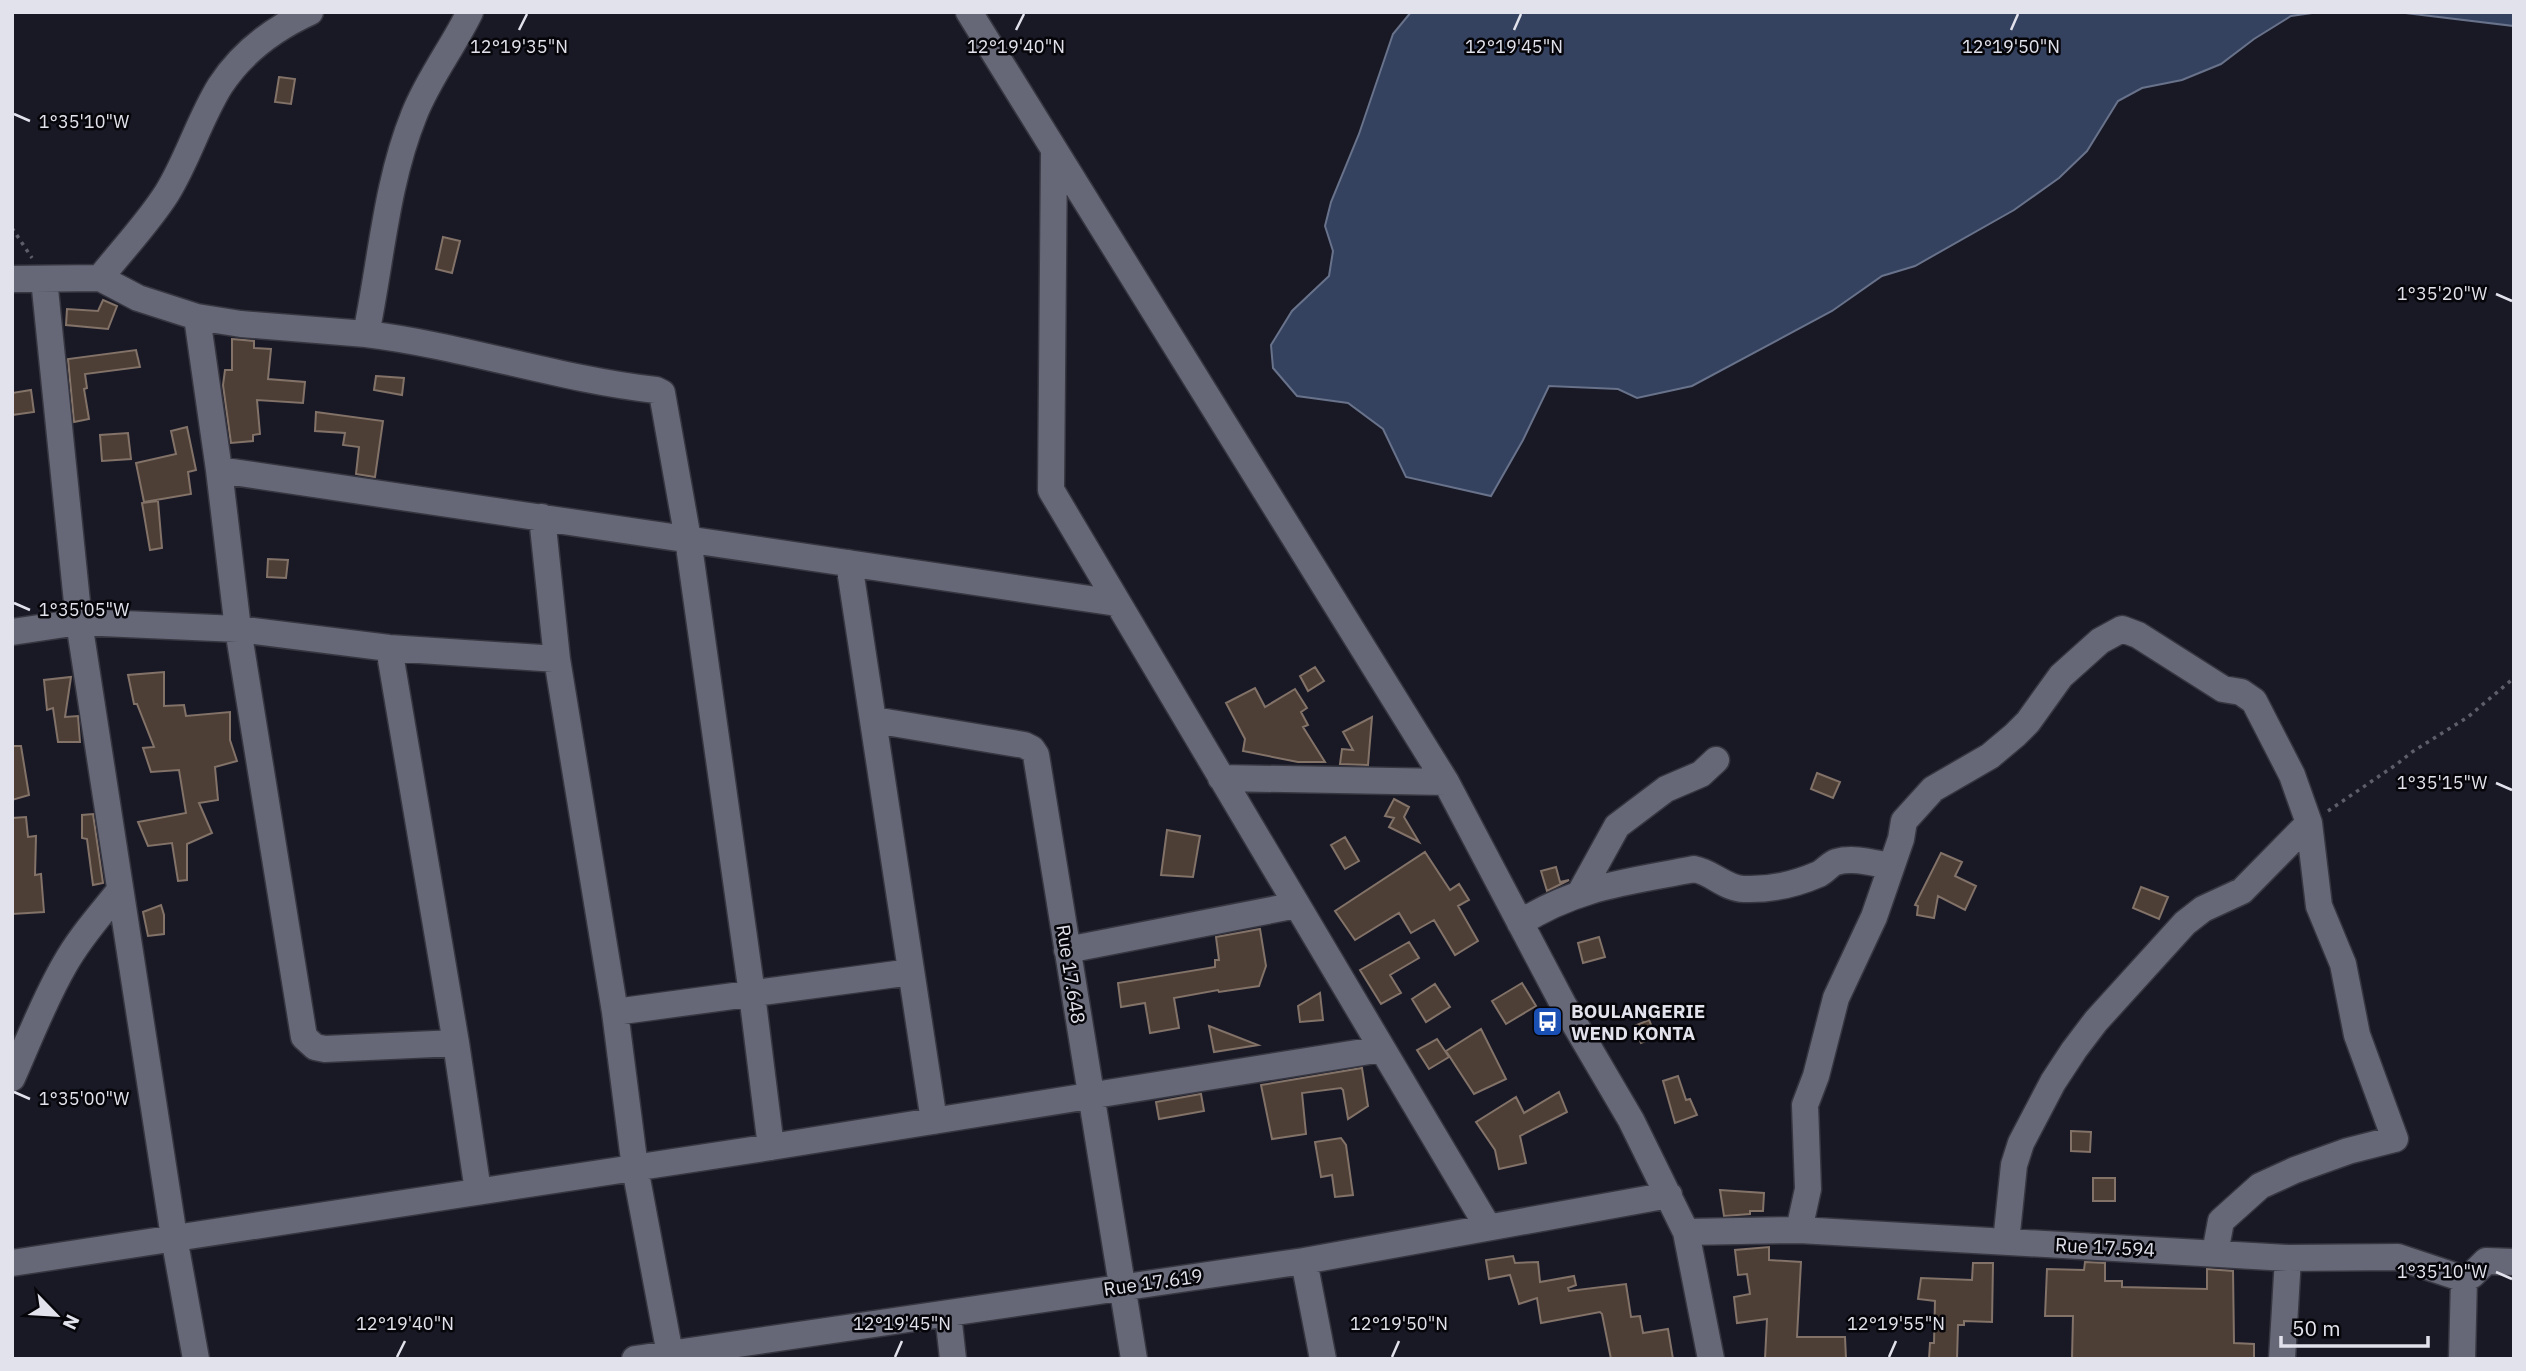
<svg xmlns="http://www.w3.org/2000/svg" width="2526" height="1371" viewBox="0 0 2526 1371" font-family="'IBM Plex Sans',sans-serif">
<rect width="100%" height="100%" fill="#191926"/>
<path fill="#344260" stroke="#68728a" stroke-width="2" d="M1411,12H2319L2291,16L2254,39L2221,64L2182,80L2142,88L2118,101L2087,151L2059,178L2014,210L1915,266L1882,276L1832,311L1692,386L1637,398L1618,389L1549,386L1523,440L1491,496L1406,477L1383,429L1348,403L1297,396L1273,368L1271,345L1292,311L1329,276L1333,251L1325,226L1331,202L1359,134L1393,34Z
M2397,12H2514V26Z"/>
<path fill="#4d3f35" stroke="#827268" stroke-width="2" d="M279,77L295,79L291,104L275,102Z
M443,237L460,241L452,273L436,269Z
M103,300L117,306L108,329L66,325L67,309L98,311Z
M232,339L254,341V348L271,349L268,379L305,382L303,403L257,400L260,434L253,435V441L231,443L223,385L225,370H232Z
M136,350L140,367L85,374L87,388L84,389L89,419L74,422L68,359Z
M376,376L404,378L402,395L374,390Z
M31,390L34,412L12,415V393Z
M316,412L383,421L375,477L356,474L359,447L343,445L345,433L315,431Z
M187,427L196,470L188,472L191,494L144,502L136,463L176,454L171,431Z
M128,433L131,459L102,461L100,435Z
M158,501L162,548L150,550L142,503Z
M268,559L288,560L286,578L267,577Z
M1315,667L1324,681L1308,691L1300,676Z
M164,672V706L184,705L186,716L230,712V740L237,761L215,767L218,800L199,803L212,833L187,844V880L178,881L172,843L148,846L138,822L186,813L179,770L151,772L143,748L154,747L137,704H134L128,675Z
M71,677L65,717L78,716L80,742H58L53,708L47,710L44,680Z
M1255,688L1265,707L1295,689L1307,708L1301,712L1308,725L1303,727L1325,762H1298L1243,751L1245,739L1226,703Z
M1372,717L1368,765L1340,764L1342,749L1353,750L1343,732Z
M12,746H21L29,795L12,800Z
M1817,773L1840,782L1833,798L1811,789Z
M1394,799L1409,807L1404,817L1419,842L1389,827L1394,818L1385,816Z
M93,814L103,883L93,885L87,839L82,838V815Z
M26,817L28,837L36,836L35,875L41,874L44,912L12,914V818Z
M1167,830L1200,836L1193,877L1161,875Z
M1345,837L1359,861L1345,869L1331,845Z
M1425,852L1450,890L1459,884L1469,900L1458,906L1478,941L1455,955L1434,920L1411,933L1399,913L1355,940L1335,911Z
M1941,853L1962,862L1955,876L1976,886L1965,910L1938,896L1934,918L1917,915L1918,906L1915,905Z
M1556,867L1560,882L1569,880L1547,891L1541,871Z
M2141,887L2168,897L2159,919L2133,908Z
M161,905L164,915V934L148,936L143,912Z
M1260,929L1266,966L1259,986L1219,992L1218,990L1174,998L1179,1028L1150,1033L1145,1003L1121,1007L1118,983L1215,967V960H1219L1216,937Z
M1599,937L1605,957L1583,963L1578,943Z
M1409,942L1419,958L1390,975L1401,993L1381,1004L1360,970Z
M1522,983L1536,1006L1506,1024L1492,1001Z
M1435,984L1450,1007L1426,1022L1412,999Z
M1320,993L1323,1020L1300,1022L1298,1006Z
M1649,1020L1656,1037L1641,1043L1634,1026Z
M1209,1026L1258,1045L1214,1052Z
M1481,1029L1506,1079L1474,1094L1446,1051Z
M1437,1039L1449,1057L1429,1069L1417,1050Z
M1362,1068L1368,1106L1348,1119L1343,1090L1341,1088L1302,1093L1306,1134L1272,1139L1261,1085Z
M1678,1076L1686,1100L1690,1099L1697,1115L1675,1123L1663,1081Z
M1559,1092L1567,1112L1520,1136L1526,1163L1499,1169L1495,1150L1476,1122L1516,1097L1524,1113Z
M1201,1094L1204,1111L1159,1119L1156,1102Z
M2071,1131L2091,1132L2090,1152L2071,1151Z
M1341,1138L1346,1145L1353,1195L1335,1197L1332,1175L1321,1177L1315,1142Z
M2093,1178H2115V1201H2093Z
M1720,1190L1764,1193L1763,1211H1750V1214L1724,1216Z
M1769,1247V1260L1801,1262L1797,1337H1845L1846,1359H1765L1767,1319L1737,1323L1734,1297L1750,1294L1747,1274L1738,1275L1735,1250Z
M1513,1256L1515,1263L1538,1262L1540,1282L1574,1276L1576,1285L1568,1288L1569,1291L1626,1284L1631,1317L1640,1316L1643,1333L1668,1329L1673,1359H1611L1602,1314L1600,1312L1541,1323L1537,1298L1519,1304L1510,1275L1489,1279L1486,1260Z
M2085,1262L2105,1263V1281H2122V1287L2207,1289V1269L2233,1271L2234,1343L2254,1344V1359H2072L2073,1316H2045L2047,1269L2084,1270Z
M1973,1263H1993L1992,1322L1964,1321V1325H1958L1957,1359H1929L1930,1343H1934L1935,1301L1918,1299L1921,1278L1972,1280Z"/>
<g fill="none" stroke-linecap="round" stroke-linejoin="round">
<defs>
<path id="minor" d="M969,12L1446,782L1563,1004L1631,1120L1686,1232L1711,1359
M1054,152L1051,490L1488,1227
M100,278L138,298L197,317L219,470L238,629L304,1037L315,1047L325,1049L456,1043
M12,279L100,278C122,250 148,223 167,193C188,159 199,120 220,86C242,52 273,29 310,12
M44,279L79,622L174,1237L196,1359
M197,317L241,324L366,334C381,262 386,184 414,115C428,79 453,47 470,12
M366,334C464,346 558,379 656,390L662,393L688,539L752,994L771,1147
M219,470L1117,603
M542,517L557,659L615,1012L635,1168L670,1354
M849,563L934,1121
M12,632L79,622L238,629L389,648L557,659
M389,648L456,1043L478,1191
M874,720L1024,745L1032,749L1036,755L1134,1359
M1221,778L1446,782
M1580,893L1617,826L1666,789L1701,774L1716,760
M1520,923C1578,886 1629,882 1694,869C1712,872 1726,889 1744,889C1769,890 1796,884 1819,874C1825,871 1830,864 1836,862C1854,857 1873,863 1890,866
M1067,950L1297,905
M615,1012L911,972
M12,1078C29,1040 44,1000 65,964C80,937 101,914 120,890
M1799,1230L1808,1189L1805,1105L1816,1076L1836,998L1874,917L1901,839L1904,821L1933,789L1990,756L2015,735L2028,722L2061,676L2100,641L2122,629L2138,635L2223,689L2241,692L2254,701L2292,775L2309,823L2319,906L2343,964L2357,1035L2395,1139L2348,1151L2295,1170L2260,1186L2221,1221L2215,1253
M1686,1232L1799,1230L2288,1258L2398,1257L2464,1279L2472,1275L2486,1261L2514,1262
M2006,1242L2014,1165L2021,1143L2053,1082L2074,1050L2096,1021L2185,923L2203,909L2242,891L2309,823
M1304,1261L1323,1359
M12,1263L771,1147L1382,1049
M948,1314L953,1359
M635,1359L1304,1261L1669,1195
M2282,1359L2288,1258
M2462,1359L2464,1279"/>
</defs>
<use href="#minor" stroke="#363640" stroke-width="29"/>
<path stroke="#5e5e6a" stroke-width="3.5" stroke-dasharray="3.5 5" stroke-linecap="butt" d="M12,228L32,258
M2328,811L2397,764L2412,752L2468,717L2514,678"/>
<use href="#minor" stroke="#666777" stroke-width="26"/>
</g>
<path fill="none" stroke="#e2e2ec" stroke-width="2.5" d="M519,30L527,14M1016,30L1024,14M1514,30L1521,14M2011,30L2018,14M14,114L30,121M2496,294L2512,301M14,603L30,610M2496,783L2512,790M14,1092L30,1099M2496,1272L2512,1279M397,1357L405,1341M895,1357L902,1341M1392,1357L1399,1341M1889,1357L1896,1341"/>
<defs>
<symbol id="bus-square" viewBox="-11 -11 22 22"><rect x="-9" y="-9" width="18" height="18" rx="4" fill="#1a4fb4" stroke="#05050a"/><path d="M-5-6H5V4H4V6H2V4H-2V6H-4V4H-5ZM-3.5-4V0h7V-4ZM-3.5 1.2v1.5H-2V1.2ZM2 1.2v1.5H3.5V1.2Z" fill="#fff"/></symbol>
</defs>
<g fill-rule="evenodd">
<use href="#bus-square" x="1530" y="1004" width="35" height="35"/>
</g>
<g text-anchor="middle" stroke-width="5" stroke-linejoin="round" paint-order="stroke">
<g font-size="19" fill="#e2e2ec" stroke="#05050a">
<text transform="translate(1071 974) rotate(81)" y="7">Rue 17.648</text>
<text transform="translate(2105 1247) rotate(3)" y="7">Rue 17.594</text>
<text transform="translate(1153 1282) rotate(-8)" y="7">Rue 17.619</text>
</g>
<g font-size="19" font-weight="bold" fill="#e2e2ec" stroke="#05050a" text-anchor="start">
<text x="1571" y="1018">BOULANGERIE<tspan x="1571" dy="22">WEND KONTA</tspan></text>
</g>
</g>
<g font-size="18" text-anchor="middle" fill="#e2e2ec" stroke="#05050a" stroke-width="5" stroke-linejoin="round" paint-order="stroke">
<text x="519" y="53">12°19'35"N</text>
<text x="1016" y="53">12°19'40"N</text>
<text x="1514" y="53">12°19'45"N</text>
<text x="2011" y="53">12°19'50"N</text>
<text x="84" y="128">1°35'10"W</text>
<text x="2442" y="300">1°35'20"W</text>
<text x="84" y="616">1°35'05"W</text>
<text x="2442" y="789">1°35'15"W</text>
<text x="84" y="1105">1°35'00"W</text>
<text x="2442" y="1278">1°35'10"W</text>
<text x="405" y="1330">12°19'40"N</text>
<text x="902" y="1330">12°19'45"N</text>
<text x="1399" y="1330">12°19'50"N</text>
<text x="1896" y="1330">12°19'55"N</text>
</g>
<rect width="2526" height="1371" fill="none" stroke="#e2e2ec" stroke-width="28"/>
<g transform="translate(56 1315) rotate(115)" stroke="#05050a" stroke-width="5" paint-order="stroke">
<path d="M0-5L12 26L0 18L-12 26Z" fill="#e2e2ec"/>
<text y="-10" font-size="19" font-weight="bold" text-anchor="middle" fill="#e2e2ec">N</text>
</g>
<path d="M2281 1336v10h147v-10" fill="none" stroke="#e2e2ec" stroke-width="3.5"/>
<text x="2292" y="1336" font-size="21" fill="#e2e2ec" stroke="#05050a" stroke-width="5" paint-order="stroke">50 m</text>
</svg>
